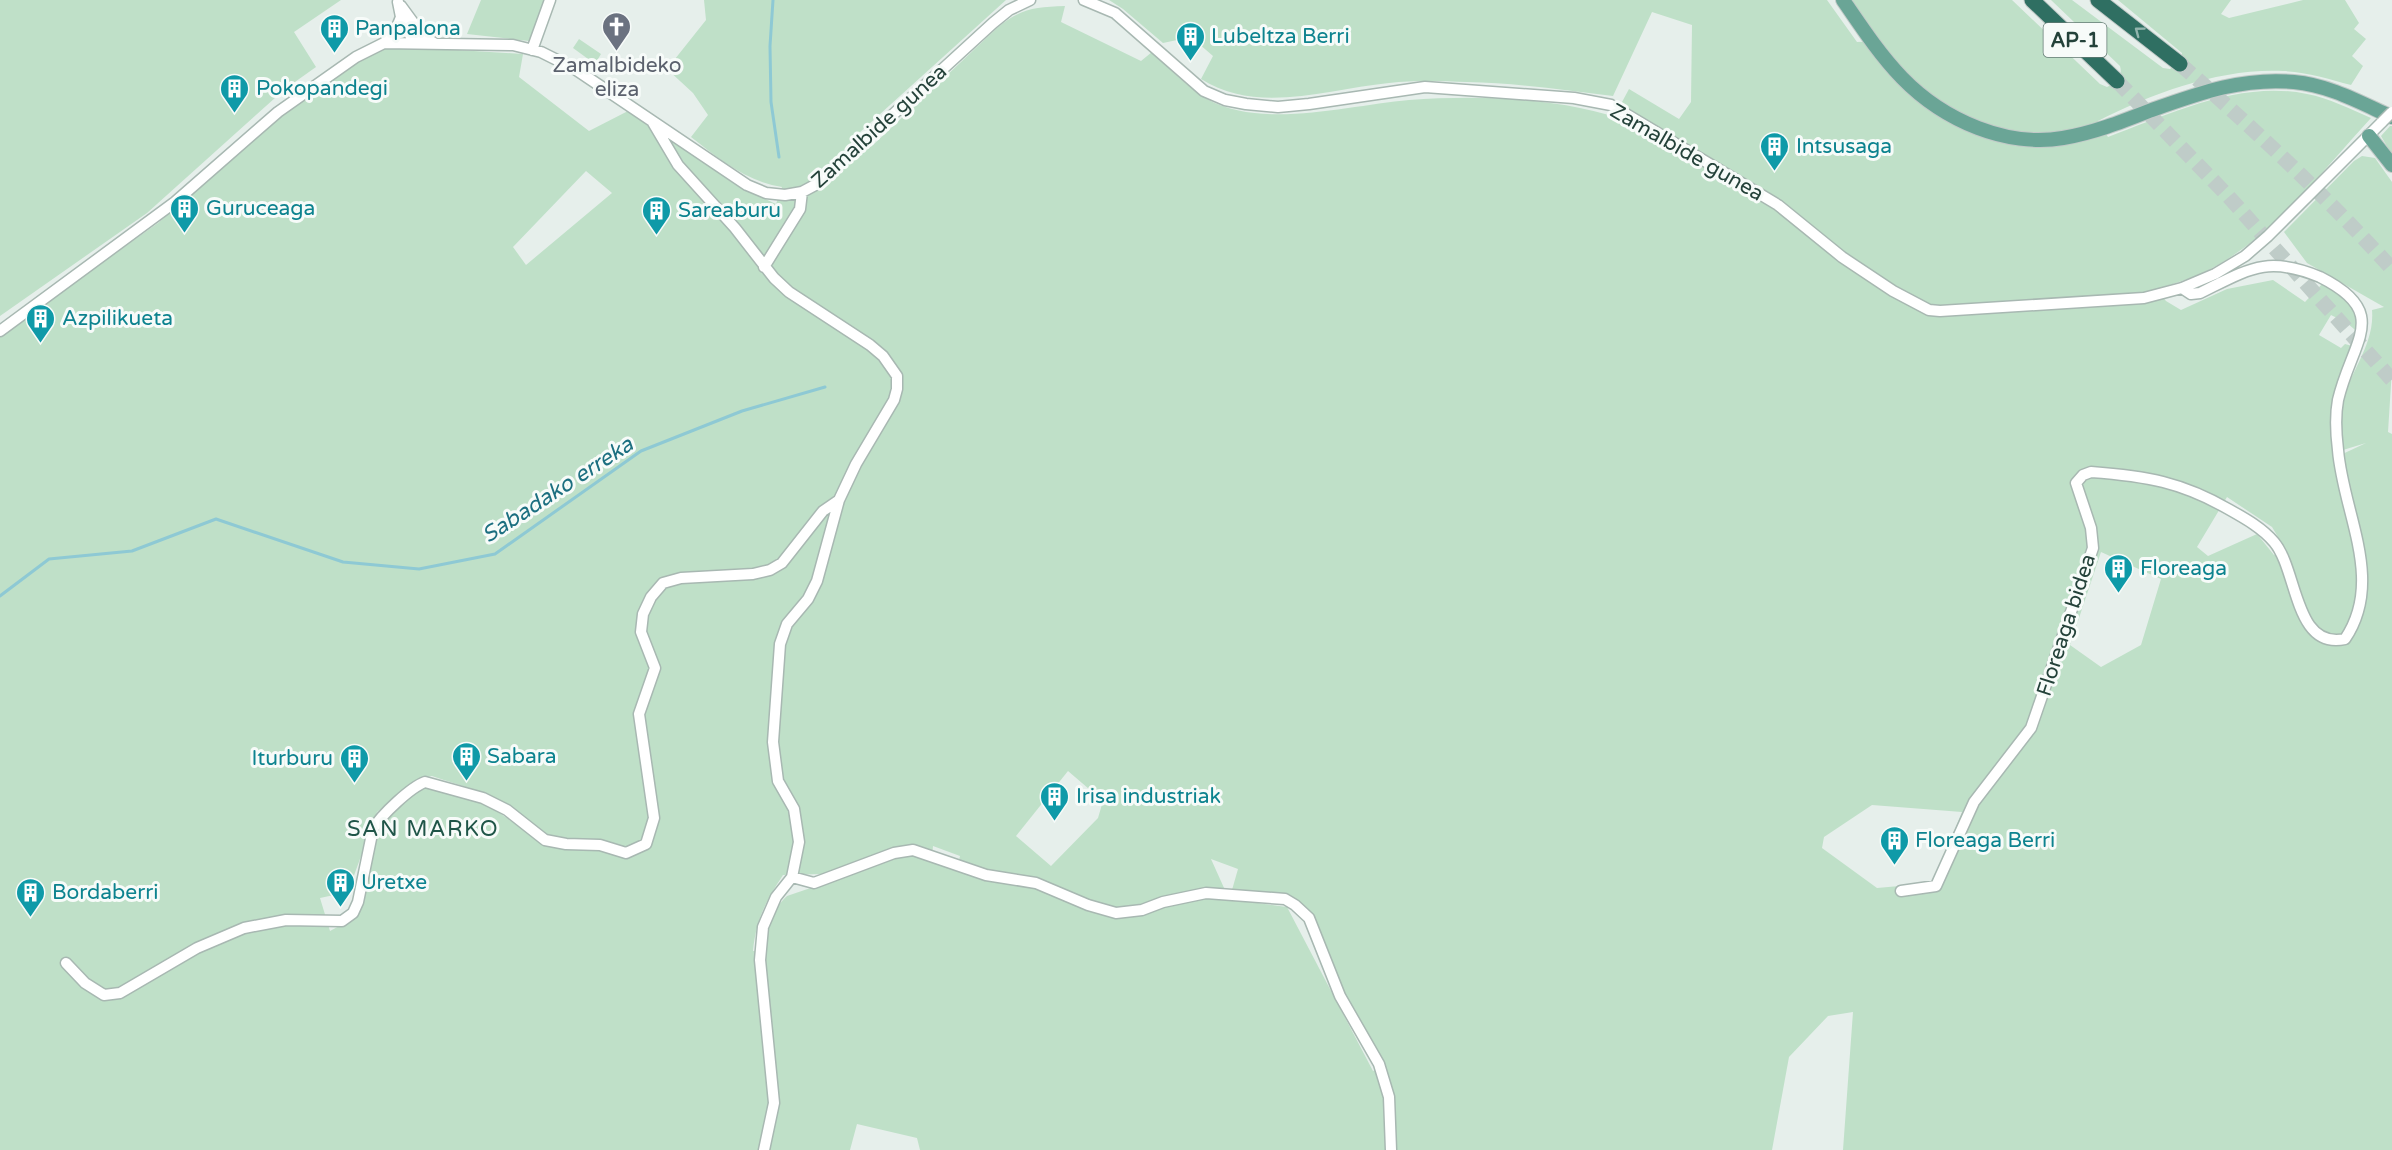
<svg xmlns="http://www.w3.org/2000/svg" width="2392" height="1150" viewBox="0 0 2392 1150" font-family="'Varela Round',sans-serif">
<rect width="100%" height="100%" fill="#e6efeb"/>
<path fill="#bfe0c8" fill-rule="evenodd" d="M0,0H341L294,32L316,67L285,89L147,213L0,316Z
M481,0H545L529,41L467,34Z
M704,0H1006L858,134L873,145L997,28C1021,8 1035,7 1065,6L1061,22L1141,61L1152,52C1169,68 1187,87 1207,99C1262,130 1350,105 1409,100C1481,95 1564,97 1633,123L1622,102L1629,89L1679,119L1691,102L1692,25L1652,12L1613,96C1565,90 1516,83 1467,82C1442,81 1414,80 1389,83C1328,89 1257,115 1201,79L1213,56L1191,37L1163,43L1123,9L1109,0H1827L1857,42L1880,41L1851,0H2012L2100,84L2107,87C2117,83 2123,77 2120,66L2051,0H2072L2163,68L2170,69L2181,60L2182,53L2118,0H2231L2221,14L2229,18L2303,0H2345L2359,23L2354,29L2366,39L2352,56L2363,66L2351,85C2329,79 2307,72 2283,71C2220,68 2153,93 2098,121L2108,137C2169,114 2240,80 2307,94C2329,98 2350,109 2371,118C2322,171 2267,244 2200,274C2187,280 2171,284 2157,289L2166,301L2181,310L2227,289L2273,280L2305,302L2322,284L2357,303L2361,335L2347,323L2331,315L2319,335L2341,348L2345,344L2356,347C2339,387 2326,414 2334,458L2366,443L2343,450C2340,437 2339,422 2341,408C2348,373 2375,346 2372,310L2384,307L2307,263L2284,232L2354,161L2362,156L2375,158L2392,182V369L2388,432L2392,434V1150H1843L1853,1012L1828,1016L1789,1057L1772,1150H920L917,1138L857,1124L850,1150H0V335L158,223L306,93L380,49L394,46L523,54L519,77L589,131L628,111L739,187L776,204L782,187C747,182 718,158 691,137L708,115L693,93L667,69L706,20ZM586,171L612,193L526,265L513,247ZM2227,497L2272,527L2287,552L2274,555L2257,534L2208,556L2197,547ZM2101,552L2161,579L2141,645L2101,667L2070,645ZM1068,771L1103,801L1098,818L1051,866L1016,836ZM432,776C473,790 516,798 537,839L488,805L431,785L419,789L378,824L356,917L330,931L320,898L348,892L377,812L420,778ZM1872,805L1962,812L1933,883L1877,888L1822,848L1824,837ZM933,846L960,856L957,869L932,856ZM882,855L884,863L787,896C771,911 767,927 765,949L753,951C756,920 766,900 783,875L823,874ZM1211,859L1238,869L1232,890L1290,897L1306,907L1315,920L1344,992L1383,1066L1373,1071L1287,907L1229,899Z
M579,39L601,54L595,64L573,48Z
M2390,126H2392V155L2381,136Z"/>
<g fill="none" stroke-linecap="round" stroke-linejoin="round">
<path stroke="#8ec9d4" stroke-width="3" d="M773,0L770,46L771,102L779,157
M0,596L49,559L132,551L216,519L343,562L419,569L495,554L641,451L742,411L825,387"/>
<path stroke="#bfccc8" stroke-width="15" stroke-dasharray="15 8" stroke-linecap="butt" d="M2180,64C2254,129 2326,196 2392,269
M2117,81L2228,196L2392,380"/>
<defs>
<path id="minor" d="M1084,0L1115,13L1204,91L1225,100L1246,104L1278,107L1309,104L1425,87L1574,98L1611,105L1778,205L1842,257L1893,291L1929,310L1940,311L2144,298L2182,288L2215,274L2245,256L2268,236L2382,122
M401,6L423,36L434,43
M401,17L410,35L420,42
M384,43L513,45L541,52L575,69L747,185L766,193L785,195L802,192L817,184L993,23L1009,10L1030,0
M532,50L550,0
M652,121L678,165L735,228L774,278L789,292L870,345L883,356L897,376V389L894,400L856,464L839,500L817,581L808,599L787,624L780,644L773,742L778,781L794,809L799,842L792,877L776,897L763,927L760,960L774,1103L764,1150
M764,267L800,209L802,192
M0,331L175,202L278,112L356,57L384,43L395,32L401,17L398,2
M792,877L814,883L894,853L913,850L986,875L1036,883L1088,905L1116,913L1142,910L1163,902L1206,893L1285,899L1295,905L1309,918L1340,996L1379,1064L1389,1097L1391,1150
M1901,891L1936,886L1974,802L2031,728L2093,548L2091,528L2076,483L2083,475L2091,472C2146,476 2182,482 2230,510C2246,519 2262,528 2274,542C2298,570 2294,650 2345,639C2385,580 2343,513 2338,450C2336,434 2335,416 2338,400C2352,340 2392,313 2320,277C2267,255 2249,269 2200,293L2191,294L2182,288
M66,963L85,983L104,995L120,993L197,948L244,928L286,920L342,921L353,913L358,902L373,829C381,815 411,787 425,782L483,798L507,810L545,840L566,844L600,845L626,853L646,844L654,818L639,714L655,668L641,632L643,614L651,597L663,583L681,578L753,574L770,570L782,563L823,511L839,500"/>
<path id="major" d="M1843,0C1882,57 1911,102 1978,128C2004,138 2035,143 2063,138C2093,133 2121,122 2149,111C2197,94 2242,77 2294,82C2329,85 2361,103 2392,117
M2369,136L2392,165"/>
<path id="highway" d="M2032,0L2117,81
M2098,0L2180,64"/>
</defs>
<use href="#minor" stroke="#a8b8b2" stroke-width="13"/>
<use href="#major" stroke="#c2cac8" stroke-width="16"/>
<use href="#highway" stroke="#c2cac8" stroke-width="17"/>
<use href="#minor" stroke="#fff" stroke-width="10"/>
<use href="#major" stroke="#6aa596" stroke-width="14"/>
<use href="#highway" stroke="#2f6f62" stroke-width="15"/>
<defs>
<path id="minor-bridge" d="M2382,122L2392,112"/>
</defs>
<use href="#minor-bridge" stroke="#a8b8b2" stroke-width="13" stroke-linecap="butt"/>
<use href="#minor-bridge" stroke="#fff" stroke-width="10"/>
</g>
<defs><path id="oneway-chevron" d="M-2-3.5L2.5 0L-2 3.5" fill="none" stroke-width="1.6" stroke-linecap="round" stroke-linejoin="round" transform="scale(1.5)"/></defs>
<use stroke="#93b5ae" href="#oneway-chevron" transform="translate(2139 31) rotate(-143)"/>
<defs>
<symbol id="church-pin" viewBox="-11 -11 22 30"><path d="M0 17L-7.5 6A9.5 9.5 0 1 1 7.5 6Z" fill="#6b7280" stroke="#f7fbf9"/><path d="M-1.2-6h2.4v3.5h3.3v2.4h-3.3V6h-2.4V-.1h-3.3v-2.4h3.3Z" fill="#fff"/></symbol>
<symbol id="building-pin" viewBox="-11 -11 22 30"><path d="M0 17L-7.5 6A9.5 9.5 0 1 1 7.5 6Z" fill="#0f9aa8" stroke="#f7fbf9"/><path d="M-4-6H4V6H1V3H-1V6H-4ZM-2.5-4.3h1.7v1.8h-1.7ZM.8-4.3h1.7v1.8H.8ZM-2.5-1h1.7V.8h-1.7ZM.8-1h1.7V.8H.8Z" fill="#fff"/></symbol>
</defs>
<g fill-rule="evenodd">
<use href="#church-pin" x="600" y="10" width="33" height="45"/>
<use href="#building-pin" x="318" y="12" width="33" height="45"/>
<use href="#building-pin" x="1174" y="20" width="33" height="45"/>
<use href="#building-pin" x="218" y="72" width="33" height="45"/>
<use href="#building-pin" x="1758" y="130" width="33" height="45"/>
<use href="#building-pin" x="168" y="192" width="33" height="45"/>
<use href="#building-pin" x="640" y="194" width="33" height="45"/>
<use href="#building-pin" x="24" y="302" width="33" height="45"/>
<use href="#building-pin" x="2102" y="552" width="33" height="45"/>
<use href="#building-pin" x="450" y="740" width="33" height="45"/>
<use href="#building-pin" x="338" y="742" width="33" height="45"/>
<use href="#building-pin" x="1038" y="780" width="33" height="45"/>
<use href="#building-pin" x="1878" y="824" width="33" height="45"/>
<use href="#building-pin" x="324" y="866" width="33" height="45"/>
<use href="#building-pin" x="14" y="876" width="33" height="45"/>
</g>
<g text-anchor="middle" stroke-width="6" stroke-linejoin="round" paint-order="stroke">
<rect fill="#f7fbf9" stroke="#637a73" stroke-width="1.5" x="2043.5" y="23" width="63" height="34" rx="4.5"/>
<g font-size="20" font-weight="bold" fill="#24423a">
<text x="2075" y="47">AP-1</text>
</g>
<g font-size="21" fill="#0d838f" stroke="#f7fbf9" text-anchor="start">
<text x="355" y="35">Panpalona</text>
<text x="1211" y="43">Lubeltza Berri</text>
<text x="256" y="95">Pokopandegi</text>
<text x="1796" y="153">Intsusaga</text>
<text x="206" y="215">Guruceaga</text>
<text x="678" y="217">Sareaburu</text>
<text x="62" y="325">Azpilikueta</text>
<text x="2140" y="575">Floreaga</text>
<text x="487" y="763">Sabara</text>
<text x="333" y="765" text-anchor="end">Iturburu</text>
<text x="1076" y="803">Irisa industriak</text>
<text x="1915" y="847">Floreaga Berri</text>
<text x="361" y="889">Uretxe</text>
<text x="52" y="899">Bordaberri</text>
</g>
<g font-size="21" fill="#5b616d" stroke="#f7fbf9">
<text x="617" y="72">Zamalbideko<tspan x="617" dy="24">eliza</tspan></text>
</g>
<g font-size="21" fill="#24423a" stroke="#f7fbf9">
<text transform="translate(879 126) rotate(-42)" y="7">Zamalbide gunea</text>
<text transform="translate(1687 152) rotate(30)" y="7">Zamalbide gunea</text>
<text transform="translate(2066 625) rotate(-72)" y="7">Floreaga bidea</text>
</g>
<g font-size="22" font-style="italic" fill="#1c6f80" stroke="#f7fbf9">
<text transform="translate(557 489) rotate(-33)" y="8">Sabadako erreka</text>
</g>
<g font-size="22" letter-spacing="1.5" fill="#1f5548" stroke="#f7fbf9">
<text x="423" y="836">SAN MARKO</text>
</g>
</g>
</svg>
